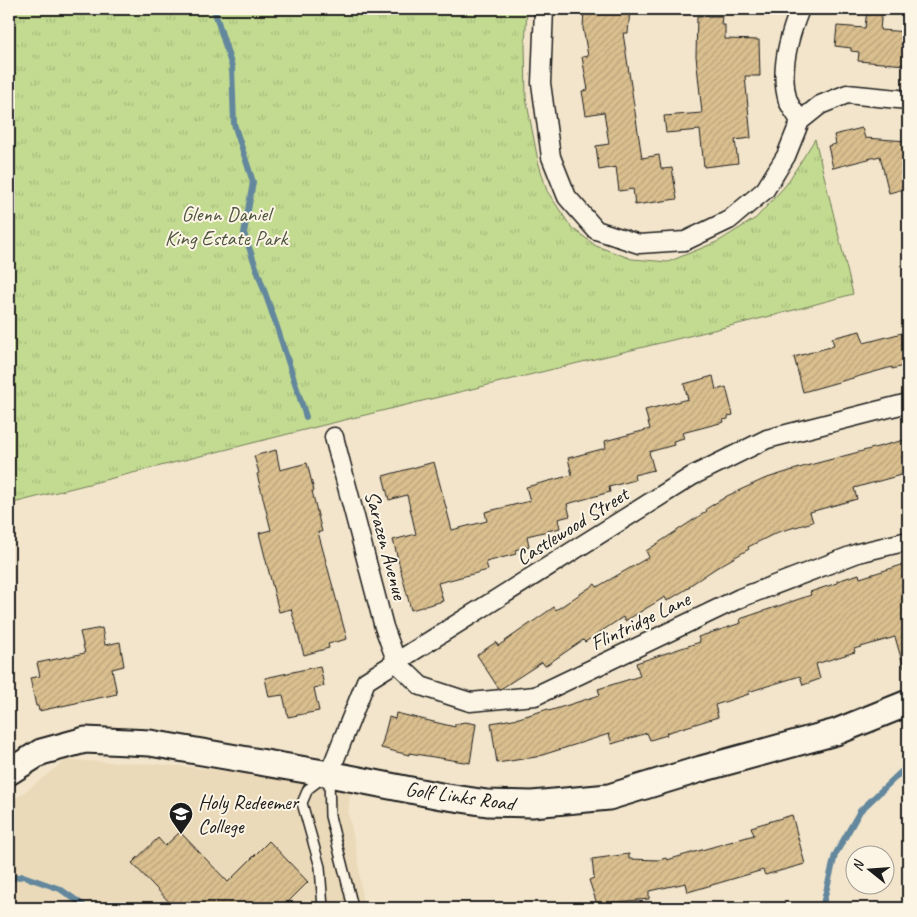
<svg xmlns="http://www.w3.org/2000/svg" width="917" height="917" viewBox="0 0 917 917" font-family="Caveat,sans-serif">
<defs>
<pattern id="grass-tufts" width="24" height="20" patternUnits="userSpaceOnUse" patternTransform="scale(1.25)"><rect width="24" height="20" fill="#c3db91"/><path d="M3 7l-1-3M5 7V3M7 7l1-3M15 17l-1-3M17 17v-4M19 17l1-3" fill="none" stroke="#a7bb7c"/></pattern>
<pattern id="building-hatch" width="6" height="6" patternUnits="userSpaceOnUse" patternTransform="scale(1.25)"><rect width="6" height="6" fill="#dabf8f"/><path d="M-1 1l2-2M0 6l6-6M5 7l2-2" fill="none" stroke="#baa47b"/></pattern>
</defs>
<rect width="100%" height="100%" fill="#f2e5cb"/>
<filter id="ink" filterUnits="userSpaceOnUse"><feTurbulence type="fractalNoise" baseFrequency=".02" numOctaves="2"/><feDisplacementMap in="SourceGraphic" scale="10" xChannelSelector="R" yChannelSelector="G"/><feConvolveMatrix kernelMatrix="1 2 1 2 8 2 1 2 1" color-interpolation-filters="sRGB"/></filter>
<g filter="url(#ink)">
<path fill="#ebdab9" d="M66,760L158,764L352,783L348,812L358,858L363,908H9V804Z"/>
<path fill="url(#grass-tufts)" stroke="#707c56" d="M9,9H527L525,45L526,98L538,161L547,191L571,227L596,246L632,259L668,262L719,241L756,218L786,185L815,139L853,294L779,314L320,426L9,504Z"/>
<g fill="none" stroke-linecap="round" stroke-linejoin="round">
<path stroke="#64879d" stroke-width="6" d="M214,9L232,67L234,124L253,182L244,233L277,327L306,417
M9,879L23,876L60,889L83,905
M822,908L835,855L860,811L901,772L908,770"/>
</g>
<path fill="url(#building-hatch)" stroke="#1c1c1c" d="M584,9H630L628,33H623L642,158L659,155L661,168L663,169L672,168L677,199L635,205L633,189L619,191L616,167L599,170L596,146L609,144L604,112L586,115L582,91L588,90L582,57L588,56L583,28Z
M867,9H882L880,30L908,32L906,65L858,61L859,52L851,51V48L835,46L837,26L865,28Z
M697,16H722L721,25H725V39L759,40L760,76H745L751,138L735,140L738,163L704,167L700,130L666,133L664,116L702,113L696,56Z
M862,128L865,138L908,141V188L889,193L880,156L833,168L828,146L836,144L834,135Z
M860,331L864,343L902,333L905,345H908V365L892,369V367L803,392L794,357L834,346L832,338Z
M713,376L716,390L726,387L733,415L728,416V419L723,420L724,422L682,433L684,438L673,441L674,445L649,452L654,470L634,475L635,480L609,487L610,492L567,504L570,516L558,519L560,528L527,536L529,546L515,550L516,554L486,562L488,570L438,583L443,601L411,610L393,540L416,534L407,495L389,500L383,476L434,462L452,530L487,521L485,512L530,501L526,487L572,475L568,458L606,448L605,441L650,429L645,410L688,399L684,384Z
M908,439V473L854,488L857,499L810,512L813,522L778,532L748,547L749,549L716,568L689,586L690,587L667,601L665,597L625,621L623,617L585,642L583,640L545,666L542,662L502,688L499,689L477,655L496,642L498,646L554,607L556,610L595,584L597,587L649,557L646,551L707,511L706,509L727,496L764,479L806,466Z
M276,450L280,470L307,463L314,491H312L322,532H318L347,639L328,644L329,648L304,655L291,609L279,612L259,533L271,530L257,474L259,473L254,456Z
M905,564L908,574V668H904L895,637L854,649L855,652L816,664L820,679L803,685L800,676L748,692L749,694L715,705L718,717L666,733L667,735L650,740L647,733L612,744L609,734L536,757L497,763L491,723L519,718L548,709L549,711L600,695L598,689L640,676L636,663L700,642L698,637L741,623L740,619L811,595L810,592L837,583V581L859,574L860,578Z
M102,628L105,645L120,642L124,666L112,669L117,694L39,711L38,706H36L30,678L40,676L37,663L85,653L80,632Z
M320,666L324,686L314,688L319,711L288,717L283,695L269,697L265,678Z
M396,713L455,727V724L465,722L476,724L470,763L409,753V755L381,748L389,717L395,719Z
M792,815L805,864L765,875L763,870L688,892L686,883L649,891V899L597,904L589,880L594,878L592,859L629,854V859L659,860L666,858L667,860L754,835L751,827Z
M180,832L228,882L269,841L308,882L282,908H175L132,863L158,838L165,846Z"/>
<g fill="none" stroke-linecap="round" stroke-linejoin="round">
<defs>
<path id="lane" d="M329,777L330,816L353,907
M323,908L320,867L302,803L308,789L324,777"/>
<path id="street" d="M544,9L541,83L551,157L567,197L596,230L639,244L685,241L729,220L765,190L786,156L800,121L820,105L847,94L908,100
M800,9C789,36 779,72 788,101C791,108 797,115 800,121
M334,437L384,627L397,663L421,686L470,702L535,696L740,598L858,553L908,541
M329,774L366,681L692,476L767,439L908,403"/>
<path id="secondary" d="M9,772L41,752L85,740L150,743L329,774L441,796L487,803L532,804L609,797L701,769L836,732L908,703"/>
</defs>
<use href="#lane" stroke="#1c1c1c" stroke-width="12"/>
<use href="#street" stroke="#1c1c1c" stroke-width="21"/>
<use href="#secondary" stroke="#1c1c1c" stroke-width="29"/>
<use href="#lane" stroke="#fcf5e5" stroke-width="9"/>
<use href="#street" stroke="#fcf5e5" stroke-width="18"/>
<use href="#secondary" stroke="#fcf5e5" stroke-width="25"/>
</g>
</g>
<defs>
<symbol id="university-pin" viewBox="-11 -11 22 30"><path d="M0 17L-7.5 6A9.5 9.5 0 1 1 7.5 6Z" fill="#1c1c1c" stroke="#fcf5e5"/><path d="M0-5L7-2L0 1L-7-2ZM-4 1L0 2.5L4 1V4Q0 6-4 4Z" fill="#fff"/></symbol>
</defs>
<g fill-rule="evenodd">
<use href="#university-pin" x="167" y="800" width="28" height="38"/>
</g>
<g text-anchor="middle" stroke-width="4" stroke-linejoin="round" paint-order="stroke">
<g font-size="21" fill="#4e553f" stroke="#fcf5e5">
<text x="226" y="221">Glenn Daniel<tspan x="226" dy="24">King Estate Park</tspan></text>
</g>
<g font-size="21" fill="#1c1c1c" stroke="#fcf5e5">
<text transform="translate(572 526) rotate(-32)" y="7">Castlewood Street</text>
<text transform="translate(386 545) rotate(75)" y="7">Sarazen Avenue</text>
<text transform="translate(640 621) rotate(-26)" y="7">Flintridge Lane</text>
<text transform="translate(460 796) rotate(8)" y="7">Golf Links Road</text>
</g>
<g font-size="21" fill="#1c1c1c" stroke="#fcf5e5" text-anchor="start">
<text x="198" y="809">Holy Redeemer<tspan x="198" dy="24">College</tspan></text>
</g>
</g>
<rect width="917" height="917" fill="none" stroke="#fcf5e5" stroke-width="30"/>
<rect x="15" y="15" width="887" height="887" fill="none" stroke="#1c1c1c" stroke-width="2" filter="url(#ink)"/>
<g transform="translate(870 870) rotate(287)"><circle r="24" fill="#fcf5e5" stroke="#a29e95"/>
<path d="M0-4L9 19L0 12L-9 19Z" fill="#1c1c1c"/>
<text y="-8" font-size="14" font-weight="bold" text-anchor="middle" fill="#1c1c1c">N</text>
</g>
</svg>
